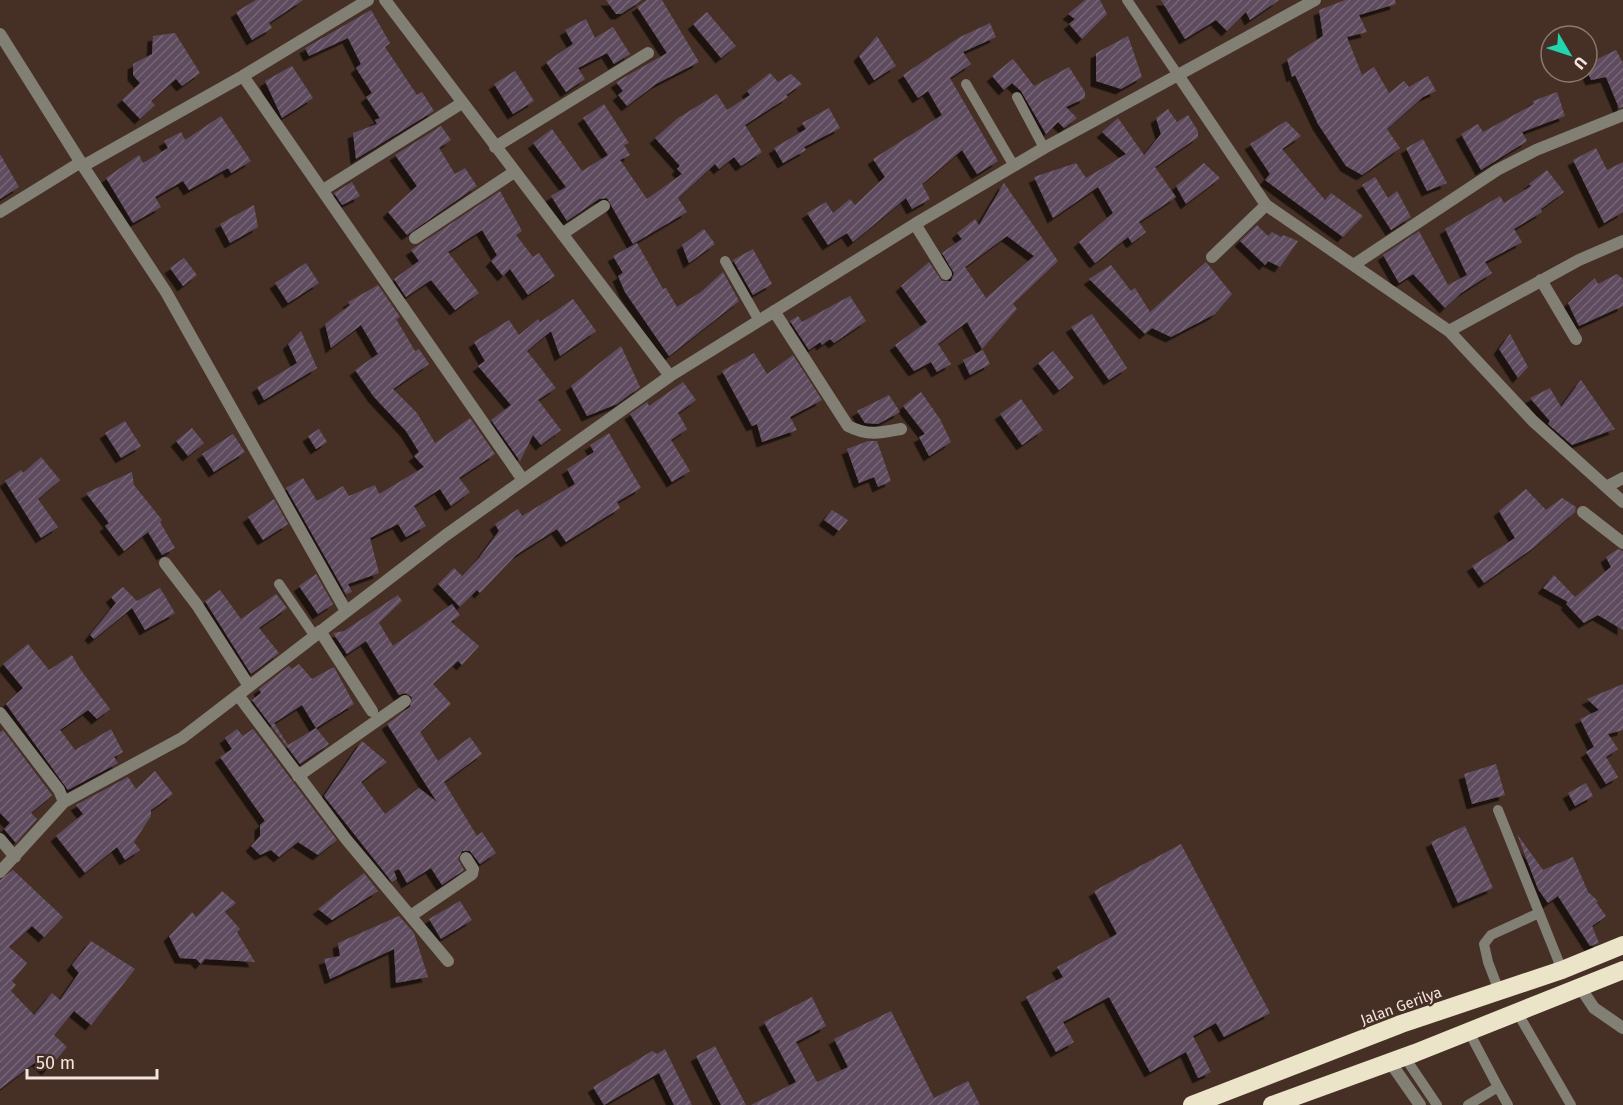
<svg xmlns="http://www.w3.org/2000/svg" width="1623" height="1105" viewBox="0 0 1623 1105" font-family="'Fira Sans',sans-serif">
<defs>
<pattern id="building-hatch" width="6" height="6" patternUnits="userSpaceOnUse" patternTransform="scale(1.5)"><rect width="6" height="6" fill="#5f4c5e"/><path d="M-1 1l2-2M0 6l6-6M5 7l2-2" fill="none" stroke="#766675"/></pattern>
<filter id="shadow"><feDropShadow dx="-5.5" dy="5.5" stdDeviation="0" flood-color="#0009"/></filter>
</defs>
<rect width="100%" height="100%" fill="#463026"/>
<path fill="url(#building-hatch)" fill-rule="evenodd" filter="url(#shadow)" d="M256,0H303L269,23L272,28L252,40L236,12Z
M606,0H642L621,14H616Z
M647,0H662L699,62L656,84L627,106L618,95L623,91L616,82L667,53L637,7Z
M1085,0H1100L1107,14L1082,39L1069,24L1075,19L1068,14Z
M1161,0H1279L1250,20L1246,12L1227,31L1216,20L1185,39Z
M1345,0H1395L1396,4L1359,15L1367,32L1347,37L1362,75L1374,67L1389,93L1404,81L1409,87L1428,76L1436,91L1423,97L1387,129L1400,148L1362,175L1346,166L1318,124L1295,75L1292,77L1287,59L1323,36L1319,10Z
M371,10L390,43L385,47L417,95L422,92L434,111L356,159L353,133L377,124L375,120L380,118L366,97L372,93L356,68L361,64L348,38L309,56L305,48Z
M707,12L736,46L721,58L693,24Z
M586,19L595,38L613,27L630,54L614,64L607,53L578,68L585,79L566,92L546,62L573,44L565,30Z
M990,23L996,37L963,52L971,64L950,78L998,161L977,174L962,150L922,184L930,199L912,209L906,198L853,242L847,233L828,245L807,213L826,202L833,213L850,199L855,205L885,177L873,159L942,115L928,91L918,98L903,75L960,37Z
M175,33L200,73L182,86L176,79L151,101L155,105L140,119L122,100L140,83L133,75V64L152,54L153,36Z
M877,36L896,66L874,80L859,56Z
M1128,36L1142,77L1121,89L1096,81V53Z
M1616,50L1623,63V107L1619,108L1606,77L1591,80L1587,71V64Z
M1013,59L1034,86L1069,67L1085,92V98L1066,107L1077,118L1064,128L1058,122L1046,134L1021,91L1012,83L1004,90L992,76Z
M292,66L313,98L282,118L265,81Z
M515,71L534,101L513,114L494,84Z
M770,73L778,82L791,74L802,84L786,95L788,97L745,125L762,152L741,166L734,157L719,169L715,164L678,198L687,212L633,244L607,198L599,199L567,221L551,196L566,187L533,143L552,129L582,171L608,155L583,118L604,104L629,143L624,145L630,155L620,160L647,199L682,174L677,169L680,166L655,138L678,118L717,94L727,110L750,95L747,91Z
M1557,92L1565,116L1522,132L1527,141L1481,170L1461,134L1478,124L1483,132L1534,104L1533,101Z
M829,108L840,128L804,147L806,150L783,163L774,148L806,129L802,123Z
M1168,109L1177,122L1188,115L1198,131V137L1155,167L1176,197L1139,222L1146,232L1132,243L1128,237L1095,263L1079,242L1113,213L1098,187L1053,218L1034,177L1076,163L1086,178L1126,154L1102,132L1118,118L1144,155L1161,134L1156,118Z
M221,116L251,161L231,173L228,168L189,190L183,181L155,197L161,207L133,223L106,178L139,155L143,163L168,148L164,141L181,132L185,140Z
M1286,121L1301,136L1282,149L1325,200L1331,193L1363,216L1343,237L1265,180L1270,174L1250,144Z
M441,126L451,140L439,148L455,174L465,168L477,186L407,235L388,212L417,186L395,155Z
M1423,139L1447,183L1427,191L1406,148Z
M1596,148L1607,170L1623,162V212L1604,223L1573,160Z
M0,154L19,187L0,199Z
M1204,163L1220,178L1186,204L1176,186Z
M1547,170L1564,192L1541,209L1542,212L1514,229L1522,242L1485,262L1492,273L1461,293L1445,308L1413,274L1399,283L1383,255L1419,231L1448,285L1467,275L1445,229L1500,196L1504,203L1531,186L1529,184Z
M1375,177L1388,198L1397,191L1411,217L1391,230L1362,185Z
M352,182L360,196L342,205L334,193Z
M1004,183L1058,261L1013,304L1017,309L982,349L967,322L938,344L951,364L937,372L931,362L914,371L895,345L927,322L901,286L929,262L942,281H951L954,273L942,253L962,239L957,233L975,219L979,225ZM1007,236L1034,256L986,298L965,267Z
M500,191L522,231L516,235L533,257L539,253L555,276L528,295L510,269L503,276L491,261L497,255L482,230L448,252L479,293L455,310L431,280L406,297L394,279L419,261L411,250Z
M254,205L258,227L230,243L220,224Z
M1257,225L1268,236L1272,232L1281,237L1283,235L1298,241L1280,267L1268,261L1265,265L1240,241Z
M704,229L715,244L689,263L682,245Z
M637,243L663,289L666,288L677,307L701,292L723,272L739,301L669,356L625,292L618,276L623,273L613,256Z
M753,249L772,284L753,295L733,260Z
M184,258L197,275L183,286L170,268Z
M1206,262L1232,294L1215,314L1171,337L1152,328L1145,334L1089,279L1111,265L1131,291L1135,288L1150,312Z
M306,263L319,283L288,303L275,283Z
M1617,274L1623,279V306L1579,326L1568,303L1595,278L1598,284Z
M378,285L400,317L396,319L415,351L419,349L429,364L393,389L417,413L435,443L470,418L495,454L459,478L470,492L451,506L440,489L414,506L426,526L406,537L398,524L370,538L379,573L348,584L352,592L346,594L286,488L303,478L317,501L343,486L349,496L375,485L379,494L424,467L414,456L419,452L406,431L374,397L355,370L378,354L361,325L331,348L325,324L350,305L348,302Z
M850,296L866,321L834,343L830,339L822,345L820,342L809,350L790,321L798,316L802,322Z
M573,299L596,331L560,356L551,331L527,351L556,388L538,400L561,430L541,445L533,435L520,461L491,420L511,405L478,366L485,361L474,342L509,320L519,335L538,319L540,322Z
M1092,314L1127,368L1109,380L1071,327Z
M301,331L317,368L264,400L257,387L297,363L288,344Z
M1510,334L1528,367L1518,378L1499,349Z
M621,346L640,387L617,404L587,416L571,386Z
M983,350L990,364L970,375L963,360Z
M1053,351L1074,378L1059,390L1038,363Z
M754,353L767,374L793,355L822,400L790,417L797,430L762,442L757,424L752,426L722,371Z
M1581,380L1615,429L1572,445L1548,424L1550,421L1530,398L1550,388L1561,407Z
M683,382L696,400L678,413L687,429L671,440L690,471L672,482L630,414L647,402L649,406Z
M921,392L940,419L951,442L929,456L919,437L925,434L903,406Z
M889,395L900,412L878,424L865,423L857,411Z
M1021,399L1043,430L1022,445L1000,414Z
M125,421L141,446L121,458L105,433Z
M192,428L204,443L188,456L176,441Z
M319,429L327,442L316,449L308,436Z
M609,433L641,488L617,502L620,508L566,542L557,529L516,555L480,593L477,590L460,607L438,584L454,568L462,576L479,558L499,531L495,524L518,509L522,516L575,484L567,469L594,452L590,445Z
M233,434L245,452L214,472L202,454Z
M868,441H877L891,481L878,487L874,477L859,483L847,449Z
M41,457L60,480L38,499L58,527L41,538L5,481L21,470L23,473Z
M132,472L134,485L162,520L160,522L175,548L162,555L148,532L124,551L105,526L109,523L86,493Z
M1526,489L1546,510L1562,498L1576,507L1575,512L1533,548L1484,583L1472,566L1515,538L1499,511Z
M274,499L288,524L263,540L248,517Z
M832,510L848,520L839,531L824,520Z
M1618,549L1623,551V630L1598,615L1584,623L1566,604L1568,602L1543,588L1554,575L1575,597L1611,567L1606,557Z
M316,574L333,604L318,614L299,586Z
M123,587L137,601L160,588L175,613L145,630L132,608L94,639L90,635L116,603L111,597Z
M220,590L241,619L276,594L287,608L259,628L279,653L251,674L205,601Z
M398,595L402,601L379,623L393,646L452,604L460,615L451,622L479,646L462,665L458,661L433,684L451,704L420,732L438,761L470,737L482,754L444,782L477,836L482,832L496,853L480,864L470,851H462L458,859L464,870L442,885L431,868L407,883L399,869L394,871L397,879L392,882L324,796L362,741L387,762L361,782L385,814L419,788L437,802L387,724L410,707L412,697L405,693L399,695L366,641L347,654L333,633L344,631Z
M28,644L49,670L72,655L80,669L110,709L97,719L88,710L60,730L75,750L111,729L123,752L114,757L118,763L68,790L6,704L23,688L3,664Z
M299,664L312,679L334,667L354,704L316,728L329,744L300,764L252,700L261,693L259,689L289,666L292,669ZM302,705L316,728L288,745L274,723Z
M1623,684V730L1608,734L1618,749L1606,757L1618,777L1606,784L1586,752L1594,747L1580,719L1599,710L1587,699Z
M237,729L243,736L253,729L337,840L318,855L298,842L279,857L271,850L260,855L251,846L260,836V825L265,821L220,757L232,749L225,738Z
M3,730L52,795L31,813L37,819L16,843L4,829L10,823L0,813V732Z
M1496,764L1505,795L1472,804L1464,774Z
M155,771L173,794L151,810V816L134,842L140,850L125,860L117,847L85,873L56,836L83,814L76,805L128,777L136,789Z
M1586,783L1593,796L1575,806L1568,793Z
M1465,826L1493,888L1458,903L1431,842Z
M1517,834L1543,870L1573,857L1588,892L1598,901L1596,902L1606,916L1592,926L1599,943L1590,946L1558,896L1548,903L1538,889Z
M1181,844L1270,1013L1224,1037L1216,1023L1193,1036L1211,1072L1198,1078L1186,1052L1150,1072L1109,997L1063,1022L1074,1042L1056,1052L1026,997L1063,977L1057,967L1117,934L1094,891Z
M13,870L63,917L44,937L32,926L9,947L27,963L12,981L16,985L11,991L34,1015L52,993L60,1000L79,973L72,965L91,941L135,969L91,1025L74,1011L54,1035L67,1047L47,1070L37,1061L0,1089V880Z
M364,873L378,891L332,920L318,909Z
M222,891L236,903L225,912L240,929L237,932L255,962L205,959L201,964L196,959L180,958L169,936L192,912L196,917Z
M460,901L472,920L441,939L429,919Z
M399,916L414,933L428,977L396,983L394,949L330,979L324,959L340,956L338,943Z
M812,997L826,1026L796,1042L817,1082L848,1067L834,1039L891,1011L934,1098L968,1081L980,1105H751L796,1082L764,1022Z
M715,1046L746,1105H721L696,1056Z
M665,1049L692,1105H674L659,1073L604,1105L593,1087L652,1051L657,1054Z"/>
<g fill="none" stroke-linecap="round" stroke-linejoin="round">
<path stroke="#827f74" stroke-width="10" d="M1127,0L1178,75
M966,84L1014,166
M1017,97L1044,148
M725,261L758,319
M279,584L314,635
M1498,810L1562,970
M1499,991L1488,962L1484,944L1491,935L1539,913
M1517,1012L1571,1105
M1404,1056L1437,1105
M1498,1087L1508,1105
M1468,1105L1498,1087L1469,1032"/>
<path stroke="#827f74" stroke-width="12" d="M385,0L670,376
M0,34L83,166L243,76L368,0
M1178,75L1315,0
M243,76L523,480
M495,147L648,53
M83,166L166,292L346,611
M323,190L462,103
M0,212L81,162
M915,224L946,274
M562,234L604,206
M415,238L514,172
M1212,257L1266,205
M1355,264L1497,170L1536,150L1623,115
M1541,280L1576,339
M774,311L848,426C867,436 881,433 901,429
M1449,331L1579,260L1623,241
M1608,486L1623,478
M1583,512L1623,543
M165,563L197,605L249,686
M320,631L372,711
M238,695L346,839L448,961
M0,713L59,790L64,802
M298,776L405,701
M0,839L15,857
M0,872L64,802L182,738L446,535L670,376L915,224L1044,148L1178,75L1266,205L1449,331L1533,421L1623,502
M412,915L472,874L473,869L466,858
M1580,987L1594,1008L1623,1028
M1390,1062L1420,1105"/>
<path stroke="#ece4c9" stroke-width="18" d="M1192,1105L1401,1024L1562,970L1623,945
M1272,1105L1415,1053L1623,970"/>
</g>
<g text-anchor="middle" stroke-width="4.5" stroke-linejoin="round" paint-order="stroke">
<g font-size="15" fill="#f3e4dd" stroke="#463026">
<text transform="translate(1401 1006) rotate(-20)" y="5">Jalan Gerilya</text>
</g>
</g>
<g transform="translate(1569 54) rotate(129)"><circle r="28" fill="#463026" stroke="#8b786f" stroke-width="1.5"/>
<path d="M0-4.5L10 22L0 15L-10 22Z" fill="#21d5af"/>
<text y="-9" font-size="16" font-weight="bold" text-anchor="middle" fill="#f3e4dd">U</text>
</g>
<path d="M27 1069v9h130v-9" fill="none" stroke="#f3e4dd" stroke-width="3"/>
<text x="36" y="1069" font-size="18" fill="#f3e4dd" stroke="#463026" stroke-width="4.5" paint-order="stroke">50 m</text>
</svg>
